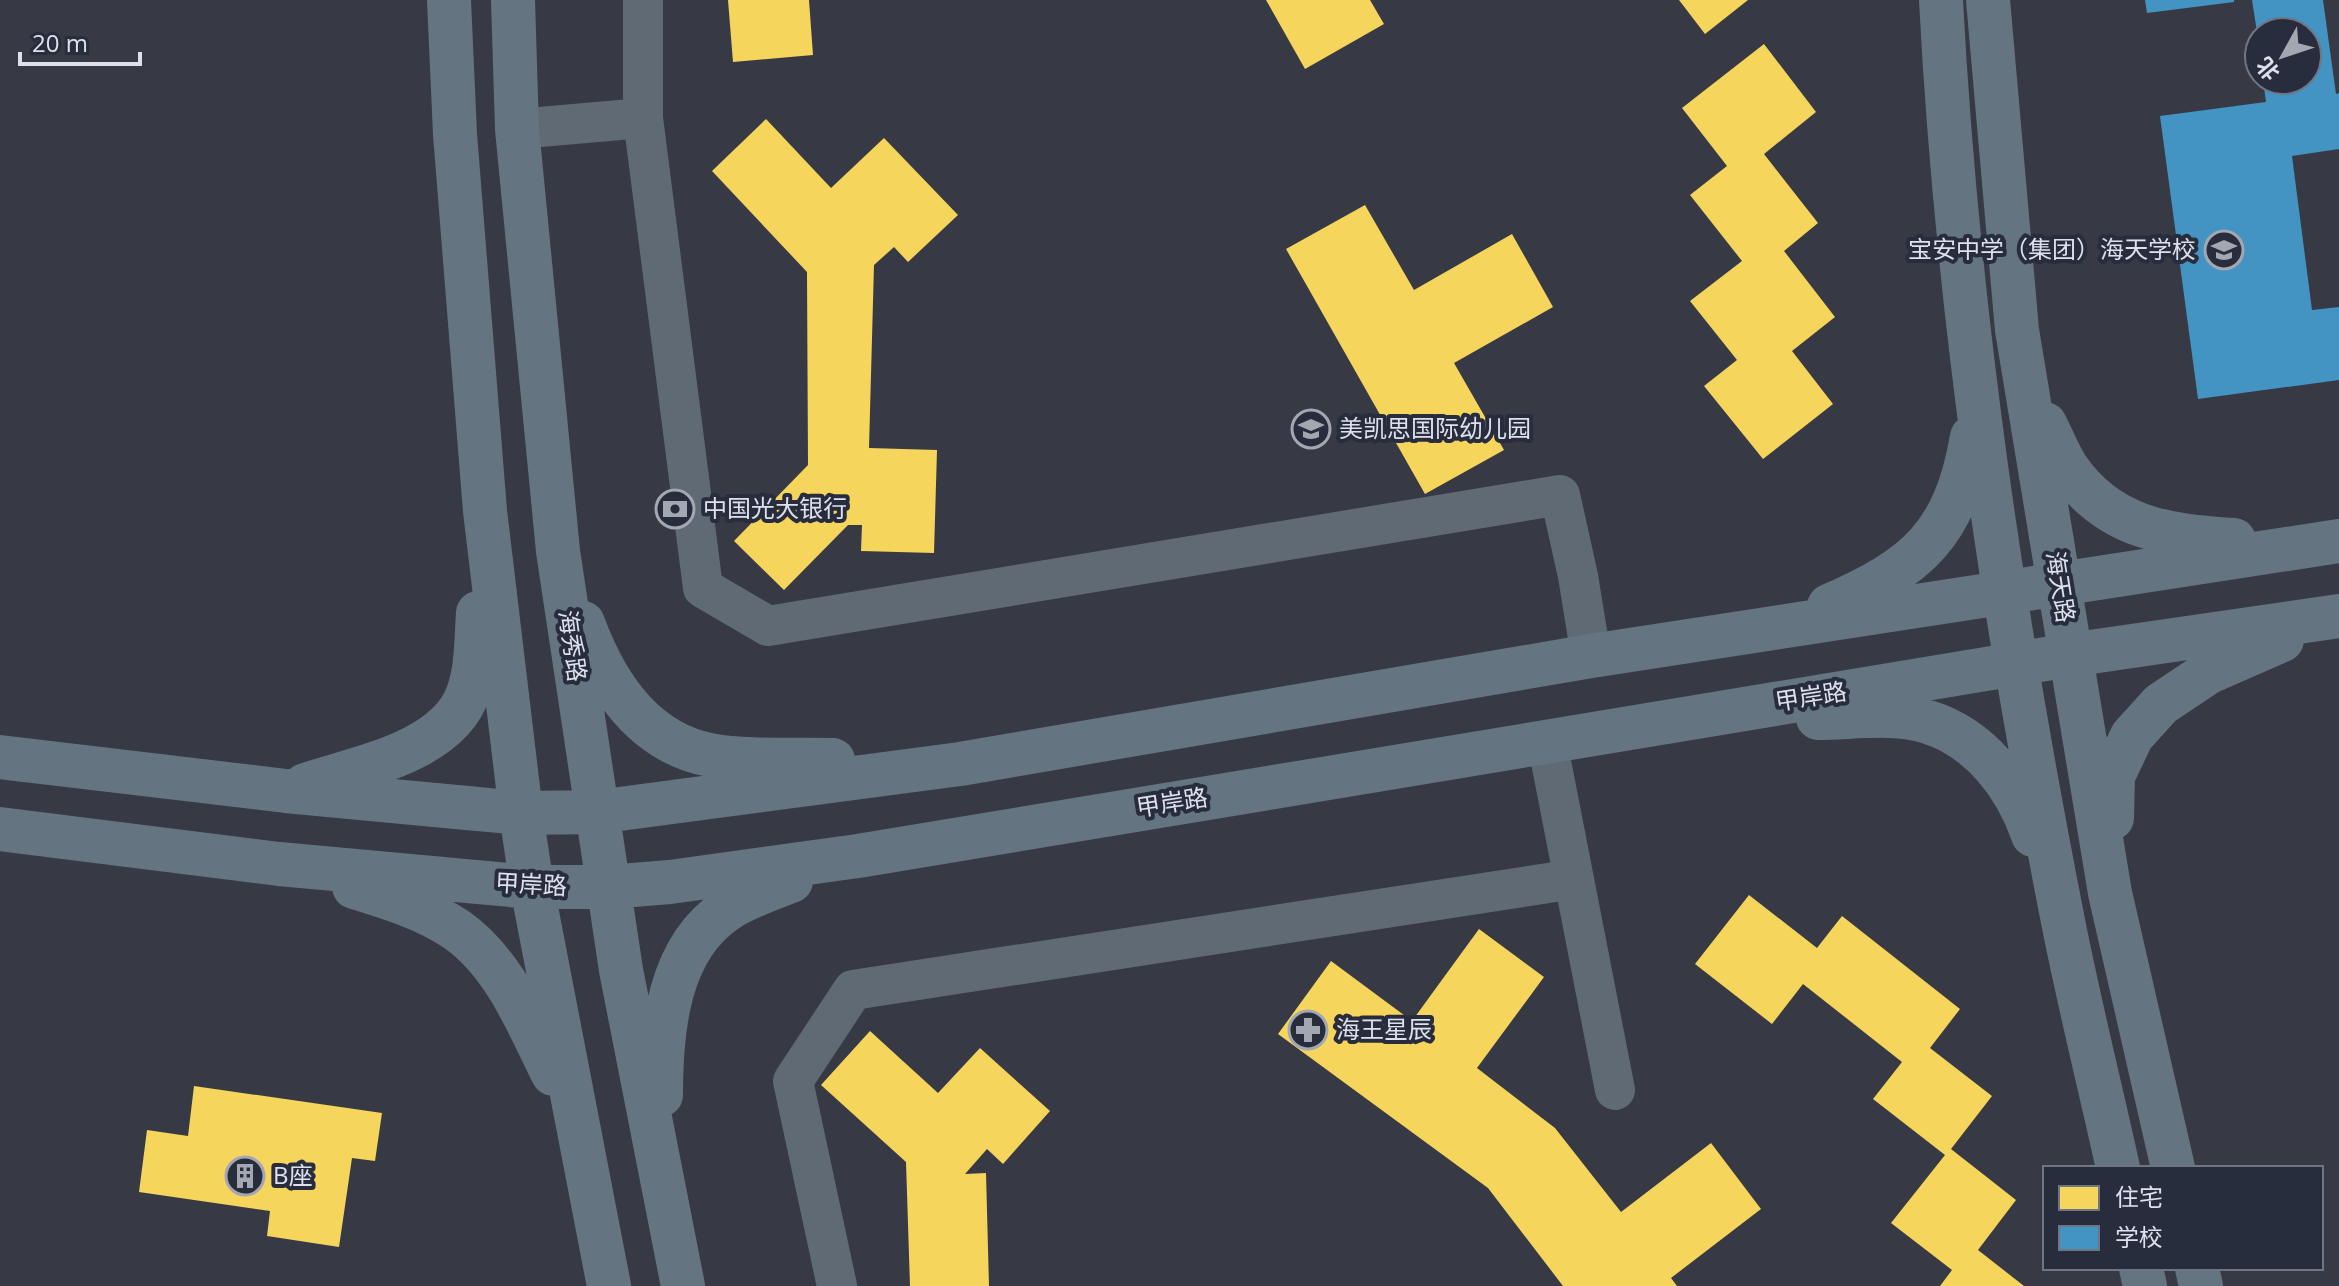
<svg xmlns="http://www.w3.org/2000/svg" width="2339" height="1286" viewBox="0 0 2339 1286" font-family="'Open Sans','Noto Sans SC',sans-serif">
<rect width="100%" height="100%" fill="#373a44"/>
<path fill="#f6d55c" d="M728,0H809L813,55L733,62Z
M1266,0H1370L1384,24L1305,69Z
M1679,0H1748L1705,34Z
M1764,44L1816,112L1764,154L1818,223L1784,251L1835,317L1792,351L1833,404L1763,459L1704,386L1737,360L1690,301L1742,261L1690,195L1727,166L1682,108Z
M766,119L831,188L884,138L958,215L908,262L894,247L874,265L869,448L937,450L934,553L861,551L862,525H848L784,590L734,541L808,465L807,272L712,171Z
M1365,205L1414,290L1512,234L1553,307L1454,363L1504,450L1425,494L1286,249Z
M1749,895L1817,948L1842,916L1960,1009L1930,1048L1992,1096L1951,1149L2016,1200L1978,1250L2024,1286H1940L1952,1270L1891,1223L1945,1155L1873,1099L1902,1062L1803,984L1772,1024L1695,964Z
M1479,929L1544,977L1477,1068L1555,1128L1621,1212L1711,1143L1761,1209L1671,1278L1677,1286H1563L1488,1188L1278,1034L1331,961L1412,1021Z
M870,1031L938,1093L980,1048L1050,1111L1003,1164L987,1149L965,1174L986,1173L989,1286H910L906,1162L821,1085Z
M194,1086L382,1113L375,1161L352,1158L339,1247L267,1236L270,1211L139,1192L147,1130L188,1136Z"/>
<path fill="#4393c3" d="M2145,0H2234V2L2147,13Z
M2252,0H2323L2336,94L2339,93V149L2292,156L2312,310L2339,307V380L2198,399L2160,116L2266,102L2263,80H2307V32H2257Z"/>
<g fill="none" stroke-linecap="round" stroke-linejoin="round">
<path stroke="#606a74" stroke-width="40" d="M643,0V118L703,588L768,626L1560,495L1578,576L1591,656
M517,129L643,118
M1547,741L1615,1090
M837,1286L793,1081L853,990L1574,879"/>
<path stroke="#657481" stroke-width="44" d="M449,0L455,134L485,511L521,813L532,887L609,1286
M513,0L517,129L558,551L621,970L683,1286
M1941,0C1957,309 2003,617 2063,921C2079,1003 2100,1086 2118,1168
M1988,0L2017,330L2110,893L2173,1168
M2045,424C2053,439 2059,456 2068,469C2109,528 2167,536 2234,540
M1829,606C1918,567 1955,535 1972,437
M583,623C605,683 642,742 710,755C749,762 793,759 833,760
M1818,718C1852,718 1895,711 1928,722C1980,738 2016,785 2033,835
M0,757L286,791L467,808L521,813L597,812L960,764L1591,656L2339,541
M305,785C356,768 448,752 468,693C477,668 476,640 478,613
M2112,818L2113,776L2132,736L2161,704L2209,672L2282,640
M0,829L279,864L532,887H608L670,882L858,856L2070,655L2339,616
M354,887C390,898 426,909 457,930C505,964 528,1024 553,1074
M661,1095C661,1029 668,948 728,909C747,897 770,889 791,881
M2141,1268L2145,1286
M2197,1268L2201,1286"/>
</g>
<defs>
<symbol id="school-ring" viewBox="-11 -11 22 22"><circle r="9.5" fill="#282d3e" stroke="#a3a7b1" stroke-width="1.5"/><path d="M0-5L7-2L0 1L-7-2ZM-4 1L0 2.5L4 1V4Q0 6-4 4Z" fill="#a3a7b1"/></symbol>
<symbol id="bank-ring" viewBox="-11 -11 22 22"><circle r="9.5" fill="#282d3e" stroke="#a3a7b1" stroke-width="1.5"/><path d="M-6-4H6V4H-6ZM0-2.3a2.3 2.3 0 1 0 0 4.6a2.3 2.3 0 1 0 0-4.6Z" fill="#a3a7b1"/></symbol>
<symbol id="pharmacy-ring" viewBox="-11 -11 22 22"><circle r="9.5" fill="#282d3e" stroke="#a3a7b1" stroke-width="1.5"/><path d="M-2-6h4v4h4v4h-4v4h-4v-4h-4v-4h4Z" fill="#a3a7b1"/></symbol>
<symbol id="building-ring" viewBox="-11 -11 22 22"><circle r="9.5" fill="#282d3e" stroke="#a3a7b1" stroke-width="1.5"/><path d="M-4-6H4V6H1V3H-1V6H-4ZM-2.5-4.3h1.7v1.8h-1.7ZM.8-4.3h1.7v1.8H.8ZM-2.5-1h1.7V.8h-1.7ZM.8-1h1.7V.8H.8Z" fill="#a3a7b1"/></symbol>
</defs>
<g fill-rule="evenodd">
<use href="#school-ring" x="2202" y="228" width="44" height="44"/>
<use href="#school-ring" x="1289" y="407" width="44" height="44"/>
<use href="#bank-ring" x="653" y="487" width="44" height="44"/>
<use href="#pharmacy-ring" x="1286" y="1008" width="44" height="44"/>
<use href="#building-ring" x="223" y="1154" width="44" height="44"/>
</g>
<g text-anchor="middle" stroke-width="8" stroke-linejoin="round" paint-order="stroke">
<g font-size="24" fill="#dde1ec" stroke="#282d3e" text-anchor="start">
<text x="2196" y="258" text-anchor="end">宝安中学（集团）海天学校</text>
<text x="1339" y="437">美凯思国际幼儿园</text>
<text x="703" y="517">中国光大银行</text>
<text x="1336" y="1038">海王星辰</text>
<text x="273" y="1184">B座</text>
</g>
<g font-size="24" fill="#dde1ec" stroke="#282d3e">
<text transform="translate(2060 587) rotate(81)" y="8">海天路</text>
<text transform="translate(572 646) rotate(82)" y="8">海秀路</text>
<text transform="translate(1811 697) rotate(-9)" y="8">甲岸路</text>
<text transform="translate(1172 803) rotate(-9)" y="8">甲岸路</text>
<text transform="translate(531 885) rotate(3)" y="8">甲岸路</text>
</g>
</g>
<rect x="2043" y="1166" width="280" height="104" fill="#282d3e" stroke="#707584" stroke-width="2"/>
<rect x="2059" y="1186" width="40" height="24" fill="#f6d55c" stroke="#707584" stroke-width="2"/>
<text x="2115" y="1206" font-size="24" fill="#dde1ec">住宅</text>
<rect x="2059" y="1226" width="40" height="24" fill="#4393c3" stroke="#707584" stroke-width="2"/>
<text x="2115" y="1246" font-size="24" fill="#dde1ec">学校</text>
<g transform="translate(2283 56) rotate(230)"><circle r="38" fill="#282d3e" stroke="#707584" stroke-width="2"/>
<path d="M0-6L14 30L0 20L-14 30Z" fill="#a3a7b1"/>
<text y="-12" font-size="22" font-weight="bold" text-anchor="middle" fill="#dde1ec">北</text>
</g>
<path d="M20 52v12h120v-12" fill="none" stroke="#dde1ec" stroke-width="4"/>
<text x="32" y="52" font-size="24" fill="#dde1ec" stroke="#282d3e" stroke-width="6" paint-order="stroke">20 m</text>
</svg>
